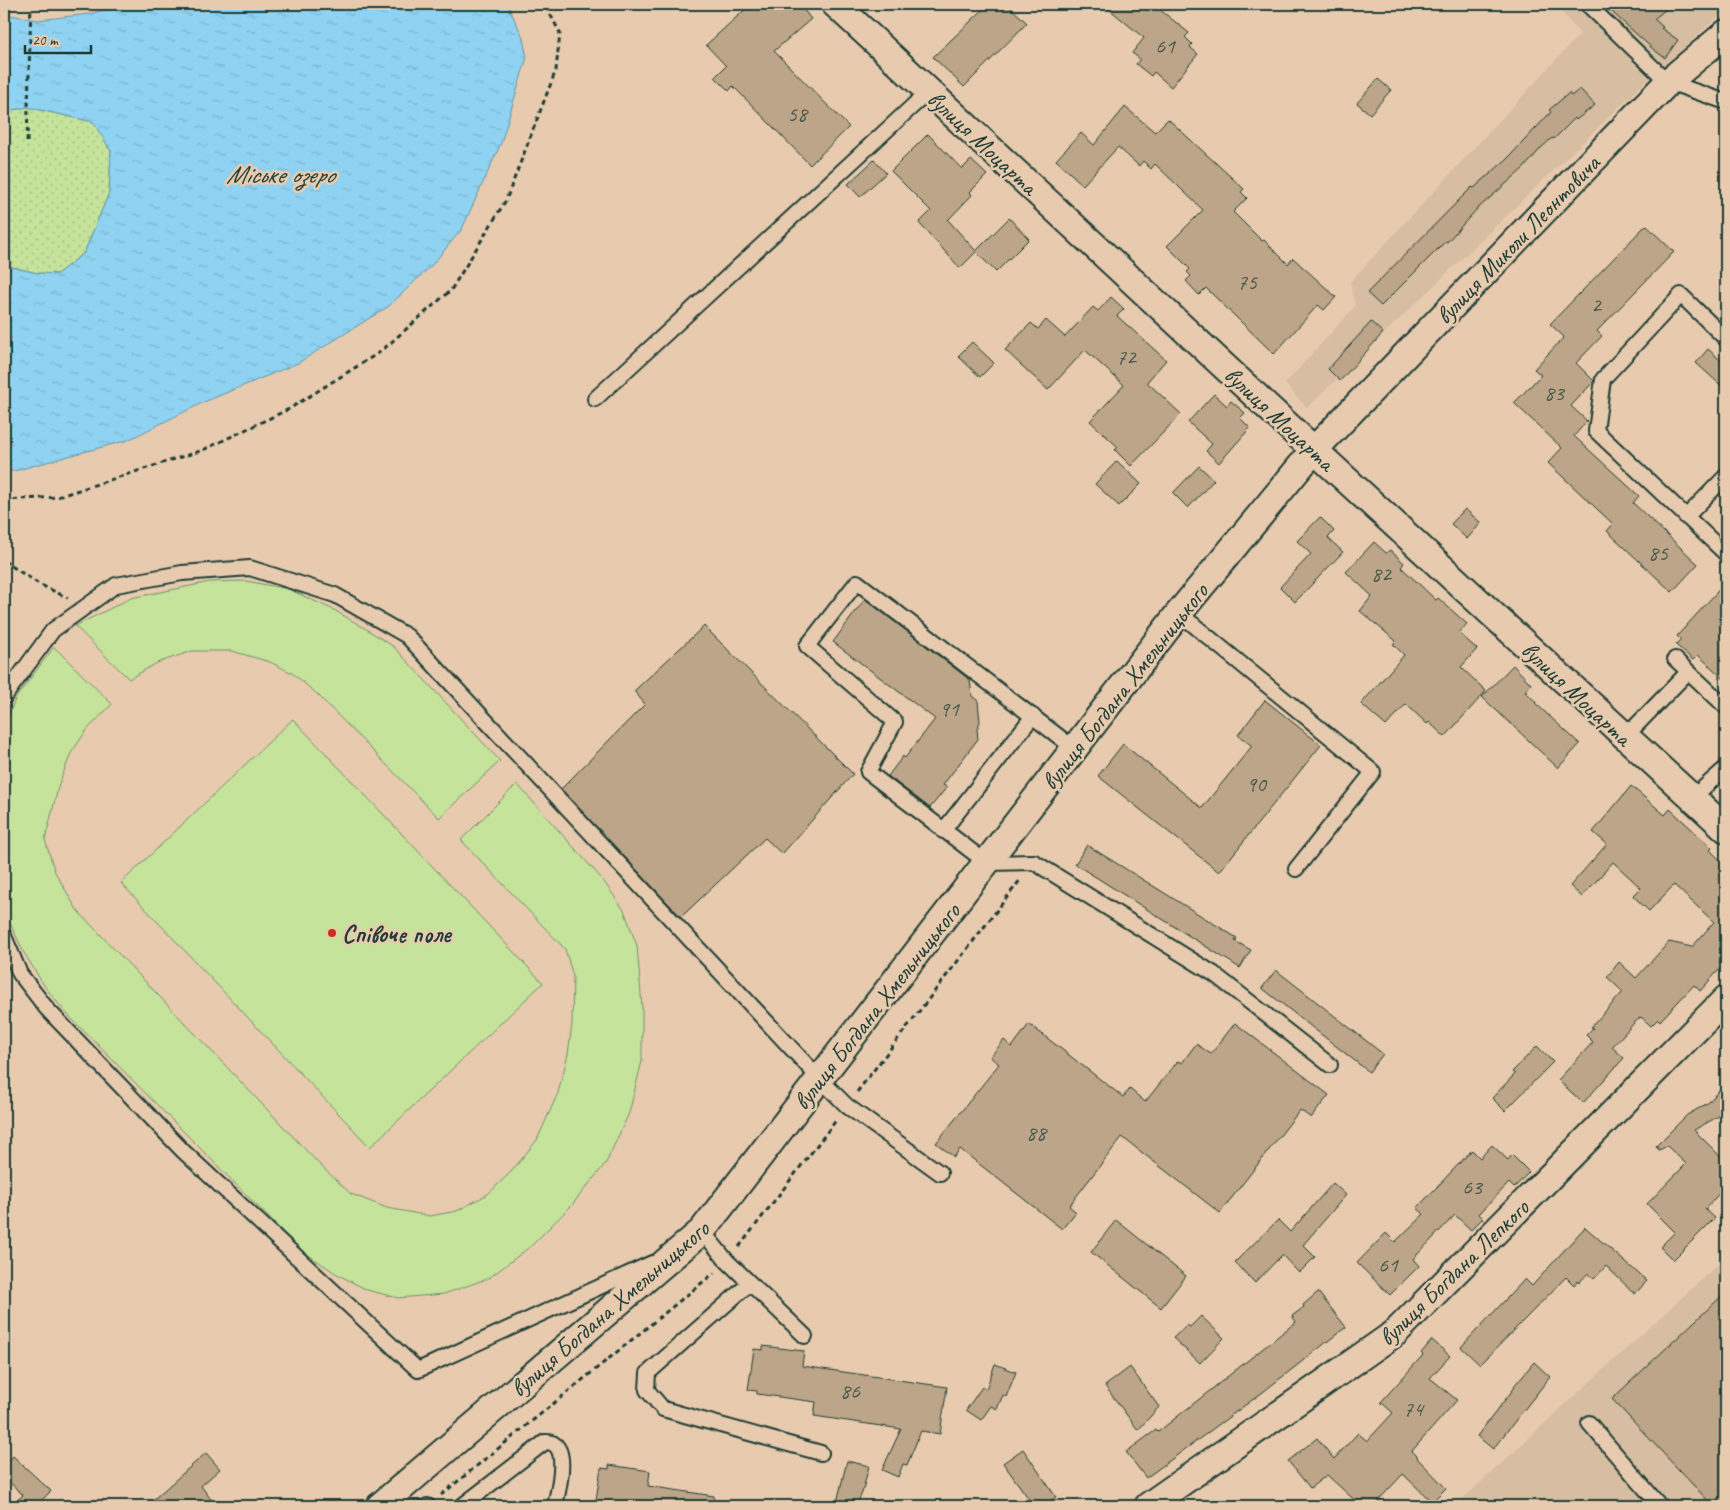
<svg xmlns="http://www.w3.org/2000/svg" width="1730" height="1510" viewBox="0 0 1730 1510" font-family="Caveat,sans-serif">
<defs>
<pattern id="park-dots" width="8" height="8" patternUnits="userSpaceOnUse" patternTransform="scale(1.25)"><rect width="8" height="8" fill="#c5e39b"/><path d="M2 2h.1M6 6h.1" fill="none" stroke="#a9c486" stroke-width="1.8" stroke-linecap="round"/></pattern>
<pattern id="water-ripples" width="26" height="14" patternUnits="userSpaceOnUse" patternTransform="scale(1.25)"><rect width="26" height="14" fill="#8fd2f1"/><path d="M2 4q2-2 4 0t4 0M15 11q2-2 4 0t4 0" fill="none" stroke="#7bb5cf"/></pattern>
</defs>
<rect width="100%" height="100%" fill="#e8cbaf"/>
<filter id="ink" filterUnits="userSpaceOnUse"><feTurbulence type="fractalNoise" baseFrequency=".02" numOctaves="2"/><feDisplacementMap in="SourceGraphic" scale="10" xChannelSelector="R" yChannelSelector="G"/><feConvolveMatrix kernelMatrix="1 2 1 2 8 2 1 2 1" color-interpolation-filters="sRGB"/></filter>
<g filter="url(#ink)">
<path fill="#d7bda1" d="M1555,4H1726V10L1642,85L1307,408L1285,384L1355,306L1350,282L1580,34Z
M1726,1257V1506H1455Z"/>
<path fill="#c5e39b" stroke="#729068" d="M246,581L288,589L334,610L368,630L394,647L500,761L439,818L316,693L292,673L270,662L232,651H192L157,663L129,679L75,626L131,598L210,582Z
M54,647L112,704L86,731L71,753L59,784L45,840L55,872L77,910L321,1166L351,1194L387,1208L430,1216L457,1211L488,1194L511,1172L537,1140L558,1093L568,1054L572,1024L573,976L565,949L461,840L517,784L602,879L624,910L637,946L642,1007V1061L629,1113L606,1163L571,1206L531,1246L489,1278L444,1294L398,1298L367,1290L337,1274L301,1250L66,1013L45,987L23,951L4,910V729L15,699Z
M293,719L543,983L370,1147L121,883Z"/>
<path fill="url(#park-dots)" stroke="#729068" d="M27,107L94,122L111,151L109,193L84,253L57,274L37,273L4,265V112Z"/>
<path fill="url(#water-ripples)" stroke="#6296a5" d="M127,4H507L522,35L527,57L501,143L462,229L432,265L389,306L298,363L204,402L128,440L14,471H4V265L37,273L57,274L84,253L109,193L111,151L93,122L27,107L4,112V14L38,20L89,14Z"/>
<path fill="#bca588" stroke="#1f3d34" d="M751,4H799L811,19L774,51L849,127L810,165L733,86L729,91L715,77L726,66L706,45Z
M989,4H1007L1027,23L964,87L933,57Z
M1103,4H1153L1189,33L1185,37L1192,44L1190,47L1198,54L1171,87L1154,72L1151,76L1136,64L1140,59L1132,53L1144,38Z
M1603,4H1672L1654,19L1663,27L1661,28L1678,40L1665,58L1653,49Z
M1378,79L1391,90L1370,114L1357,103Z
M1580,89L1595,105L1576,120L1575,118L1554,139L1552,138L1541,148L1524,168L1476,210L1447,242L1446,241L1381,306L1367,293L1472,187L1474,188L1508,158L1551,112L1549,110L1569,93L1571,96Z
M1125,107L1155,132L1168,119L1244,189L1241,192L1247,198L1233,212L1262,241L1264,240L1288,264L1293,258L1336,297L1324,310L1318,305L1274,354L1206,288L1199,295L1186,281L1191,276L1187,272L1190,269L1167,246L1203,210L1155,164L1151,169L1143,161L1139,166L1118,147L1083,185L1056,160L1081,133L1094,145Z
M928,134L962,169L971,160L987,175L970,192L972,195L948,220L976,251L1009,218L1029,239L996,272L976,252L960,268L919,223L931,211L891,171Z
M874,160L886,173L860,197L848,184Z
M1646,225L1674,252L1597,331L1602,336L1576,363L1594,381L1571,406L1587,421L1574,436L1639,496L1633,503L1698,564L1672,592L1607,531L1613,524L1548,463L1562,448L1514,403L1541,375L1534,369L1564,337L1550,324Z
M1111,297L1124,309L1117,316L1166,360L1147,382L1181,414L1131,466L1115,450L1118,447L1090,421L1124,385L1085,350L1048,390L1005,350L1031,323L1038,329L1046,320L1065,337L1093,307L1098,311Z
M1371,322L1383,333L1340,381L1328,369Z
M972,342L994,363L980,377L958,356Z
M1708,349L1726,365V390L1696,363Z
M1214,394L1227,406L1231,401L1245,413L1240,418L1250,428L1219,463L1206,451L1212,444L1188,422Z
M1117,461L1141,484L1119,506L1095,484Z
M1199,466L1214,480L1188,508L1173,493Z
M1465,509L1481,523L1467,539L1451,524Z
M1320,517L1334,531L1328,538L1343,552L1295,602L1280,587L1311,554L1297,541Z
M1374,542L1386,553L1390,550L1404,563L1401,567L1436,600L1438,598L1467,624L1459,633L1477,649L1461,667L1486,691L1445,737L1429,722L1427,724L1406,704L1386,726L1361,704L1404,655L1393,644L1396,641L1360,611L1372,596L1346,572Z
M1726,582V681L1698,655L1693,660L1676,645L1681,640L1677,636Z
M865,599L970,680L972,696L978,701L980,722L977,729L978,739L943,785L947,787L930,808L888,776L903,756L905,758L935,719L833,642Z
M704,626L853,774L782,854L765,838L681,917L561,789L645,704L634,691Z
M1513,665L1531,684L1525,691L1536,702L1535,703L1580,744L1558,768L1482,697Z
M1265,700L1321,745L1219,872L1098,776L1123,744L1202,808L1252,746L1238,735Z
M1631,786L1665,815L1670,809L1712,848L1710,850L1726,866V962L1700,991L1694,985L1660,1021L1658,1019L1651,1026L1641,1017L1635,1022L1612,1047L1624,1058L1583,1103L1558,1080L1593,1042L1586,1035L1593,1028L1591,1027L1623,992L1607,977L1619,962L1636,978L1669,942L1692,947L1714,922L1674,885L1649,911L1633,896L1641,888L1613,862L1582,897L1570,886L1607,844L1593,832Z
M1087,845L1237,938L1235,941L1251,950L1240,968L1075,864Z
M1276,970L1383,1054L1369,1072L1262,988Z
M1235,1023L1329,1095L1311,1118L1300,1110L1220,1213L1122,1137L1069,1206L1076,1212L1062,1229L960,1149L954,1157L936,1143L999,1064L990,1057L1004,1040L1012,1047L1029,1024L1123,1097L1130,1089L1145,1102L1178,1061L1182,1063L1196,1044L1211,1054Z
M1537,1046L1553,1062L1505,1111L1492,1098L1515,1074L1512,1072Z
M1726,1082V1112L1694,1130L1726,1162V1186L1705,1209L1715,1218L1673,1260L1660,1247L1675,1232L1647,1204L1686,1164L1667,1146L1659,1150L1656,1146L1687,1115L1708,1103Z
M1492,1145L1508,1160L1512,1155L1529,1172L1514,1188L1509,1183L1479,1214L1483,1218L1471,1230L1455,1215L1413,1259L1419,1266L1390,1295L1357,1263L1386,1233L1395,1242L1424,1214L1417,1208L1472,1150L1480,1158Z
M1333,1183L1346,1195L1303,1245L1315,1257L1299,1273L1282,1255L1255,1283L1235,1262L1278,1220L1290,1232Z
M1116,1220L1186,1276L1161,1308L1091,1252Z
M1585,1227L1647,1281L1635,1294L1606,1266L1594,1279L1588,1273L1579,1283L1577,1281L1574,1285L1566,1277L1480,1365L1461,1347L1525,1279L1532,1286Z
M1318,1292L1346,1327L1263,1392L1146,1478L1126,1452L1156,1430L1158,1432L1296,1322L1292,1316L1304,1307L1303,1305Z
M1726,1292V1506H1713L1612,1399Z
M1201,1316L1224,1338L1200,1363L1173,1338L1187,1325L1190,1327Z
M1432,1340L1450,1356L1430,1378L1457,1400L1412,1451L1418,1457L1417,1458L1446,1488L1432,1502L1403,1474L1373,1506H1361L1327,1475L1310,1488L1288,1461L1317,1438L1334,1459L1358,1433L1367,1441L1393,1413L1381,1402L1423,1355L1421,1353Z
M763,1346L804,1351L802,1366L947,1387L940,1434L921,1431L907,1465L903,1464L898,1477L882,1470L901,1429L814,1416L816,1402L757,1394V1391L748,1390L754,1349L763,1350Z
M1534,1362L1550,1377L1493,1449L1477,1436L1515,1387L1514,1386Z
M995,1364L1016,1372L1006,1397L1003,1395L997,1409L991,1406L981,1420L966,1410L982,1387L986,1389Z
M1130,1367L1159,1407L1138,1430L1105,1386Z
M1023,1449L1056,1497L1042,1506H1034L1003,1463Z
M206,1453L220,1469L201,1486L216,1506H146Z
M13,1456L51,1491L36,1506H11L23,1495L4,1477V1467Z
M847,1461L869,1466L862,1493L856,1506H836Z
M609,1465L650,1471L648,1486L714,1496V1506H595L601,1468L609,1469Z"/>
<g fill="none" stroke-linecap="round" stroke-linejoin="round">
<defs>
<path id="lane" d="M1587,4L1668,82L1726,102
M1726,339L1681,295L1603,379L1596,431L1726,554
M595,399L929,91
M1686,517L1726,476
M1179,613L1373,772L1296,869
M1675,659L1726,707
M4,697L53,630L116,585L182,573L250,568L335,595L407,636L819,1078L847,1106L940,1173
M1625,737L1688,672
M1075,749L857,582L807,646L895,722L868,772L987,863L1034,862L1214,974L1330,1065
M1692,798L1726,768
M943,831L1033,716
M4,936L20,974L47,1009L183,1151L418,1370L652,1263
M702,1231L727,1261L805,1336
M750,1283L648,1373L647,1390L663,1409L821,1453
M1589,1423L1660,1506
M427,1506H428
M462,1506L545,1442C572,1440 558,1491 555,1506"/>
<path id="street" d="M835,4L1314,450L1726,829
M380,1506L702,1231L1179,613L1314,450L1668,82L1726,33
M1148,1506L1395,1333L1726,999"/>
</defs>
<use href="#lane" stroke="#1f3d34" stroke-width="18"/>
<use href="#street" stroke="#1f3d34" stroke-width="30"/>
<path stroke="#1f3d34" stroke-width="3" stroke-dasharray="5 4" stroke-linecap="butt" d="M27,142L31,4
M4,500L57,497L203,450L289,409L380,352L451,290L506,200L556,70L560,33L545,4
M4,561L39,584L68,598
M857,1092L1021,879
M739,1247L837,1119
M441,1495L714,1273"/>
<use href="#lane" stroke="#e8cbaf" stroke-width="14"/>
<use href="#street" stroke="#e8cbaf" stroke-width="26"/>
</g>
</g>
<circle fill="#c8321e" stroke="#e8cbaf" stroke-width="2" cx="332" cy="933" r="5"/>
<g text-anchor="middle" stroke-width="5" stroke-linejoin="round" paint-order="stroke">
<g font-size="22" fill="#465749">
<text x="1165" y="53">61</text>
<text x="797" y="121">58</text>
<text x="1247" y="289">75</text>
<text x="1596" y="312">2</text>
<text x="1126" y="364">72</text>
<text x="1554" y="400">83</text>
<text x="1658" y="560">85</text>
<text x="1381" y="581">82</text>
<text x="949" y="716">91</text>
<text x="1256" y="791">90</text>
<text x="1036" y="1140">88</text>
<text x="1472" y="1194">63</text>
<text x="1388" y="1272">61</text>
<text x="850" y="1398">86</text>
<text x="1413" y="1416">74</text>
</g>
<g font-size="25" fill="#1f3d34" stroke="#e8cbaf">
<text transform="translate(983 142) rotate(43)" y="9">вулиця Моцарта</text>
<text transform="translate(1517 239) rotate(-46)" y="9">вулиця Миколи Леонтовича</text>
<text transform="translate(1280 418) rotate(43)" y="9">вулиця Моцарта</text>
<text transform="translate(1124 686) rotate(-52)" y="9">вулиця Богдана Хмельницького</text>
<text transform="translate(1577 693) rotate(43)" y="9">вулиця Моцарта</text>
<text transform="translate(876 1006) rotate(-52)" y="9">вулиця Богдана Хмельницького</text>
<text transform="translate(1453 1272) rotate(-44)" y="9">вулиця Богдана Лепкого</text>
<text transform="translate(609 1308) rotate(-41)" y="9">вулиця Богдана Хмельницького</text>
</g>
<g font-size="25" font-weight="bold" fill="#1f3d34" stroke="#e8cbaf" text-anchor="start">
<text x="342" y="942">Співоче поле</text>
</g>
<g font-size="26" font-style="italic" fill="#25443d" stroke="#e8cbaf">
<text x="280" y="183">Міське озеро</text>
</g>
</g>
<rect width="1730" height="1510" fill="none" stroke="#e8cbaf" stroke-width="20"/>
<rect x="10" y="10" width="1710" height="1490" fill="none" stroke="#1f3d34" stroke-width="2" filter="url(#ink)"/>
<path d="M25 45v8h66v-8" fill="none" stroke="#1f3d34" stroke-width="2.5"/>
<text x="32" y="45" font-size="15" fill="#1f3d34" stroke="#e8cbaf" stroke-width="4" paint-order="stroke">20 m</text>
</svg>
